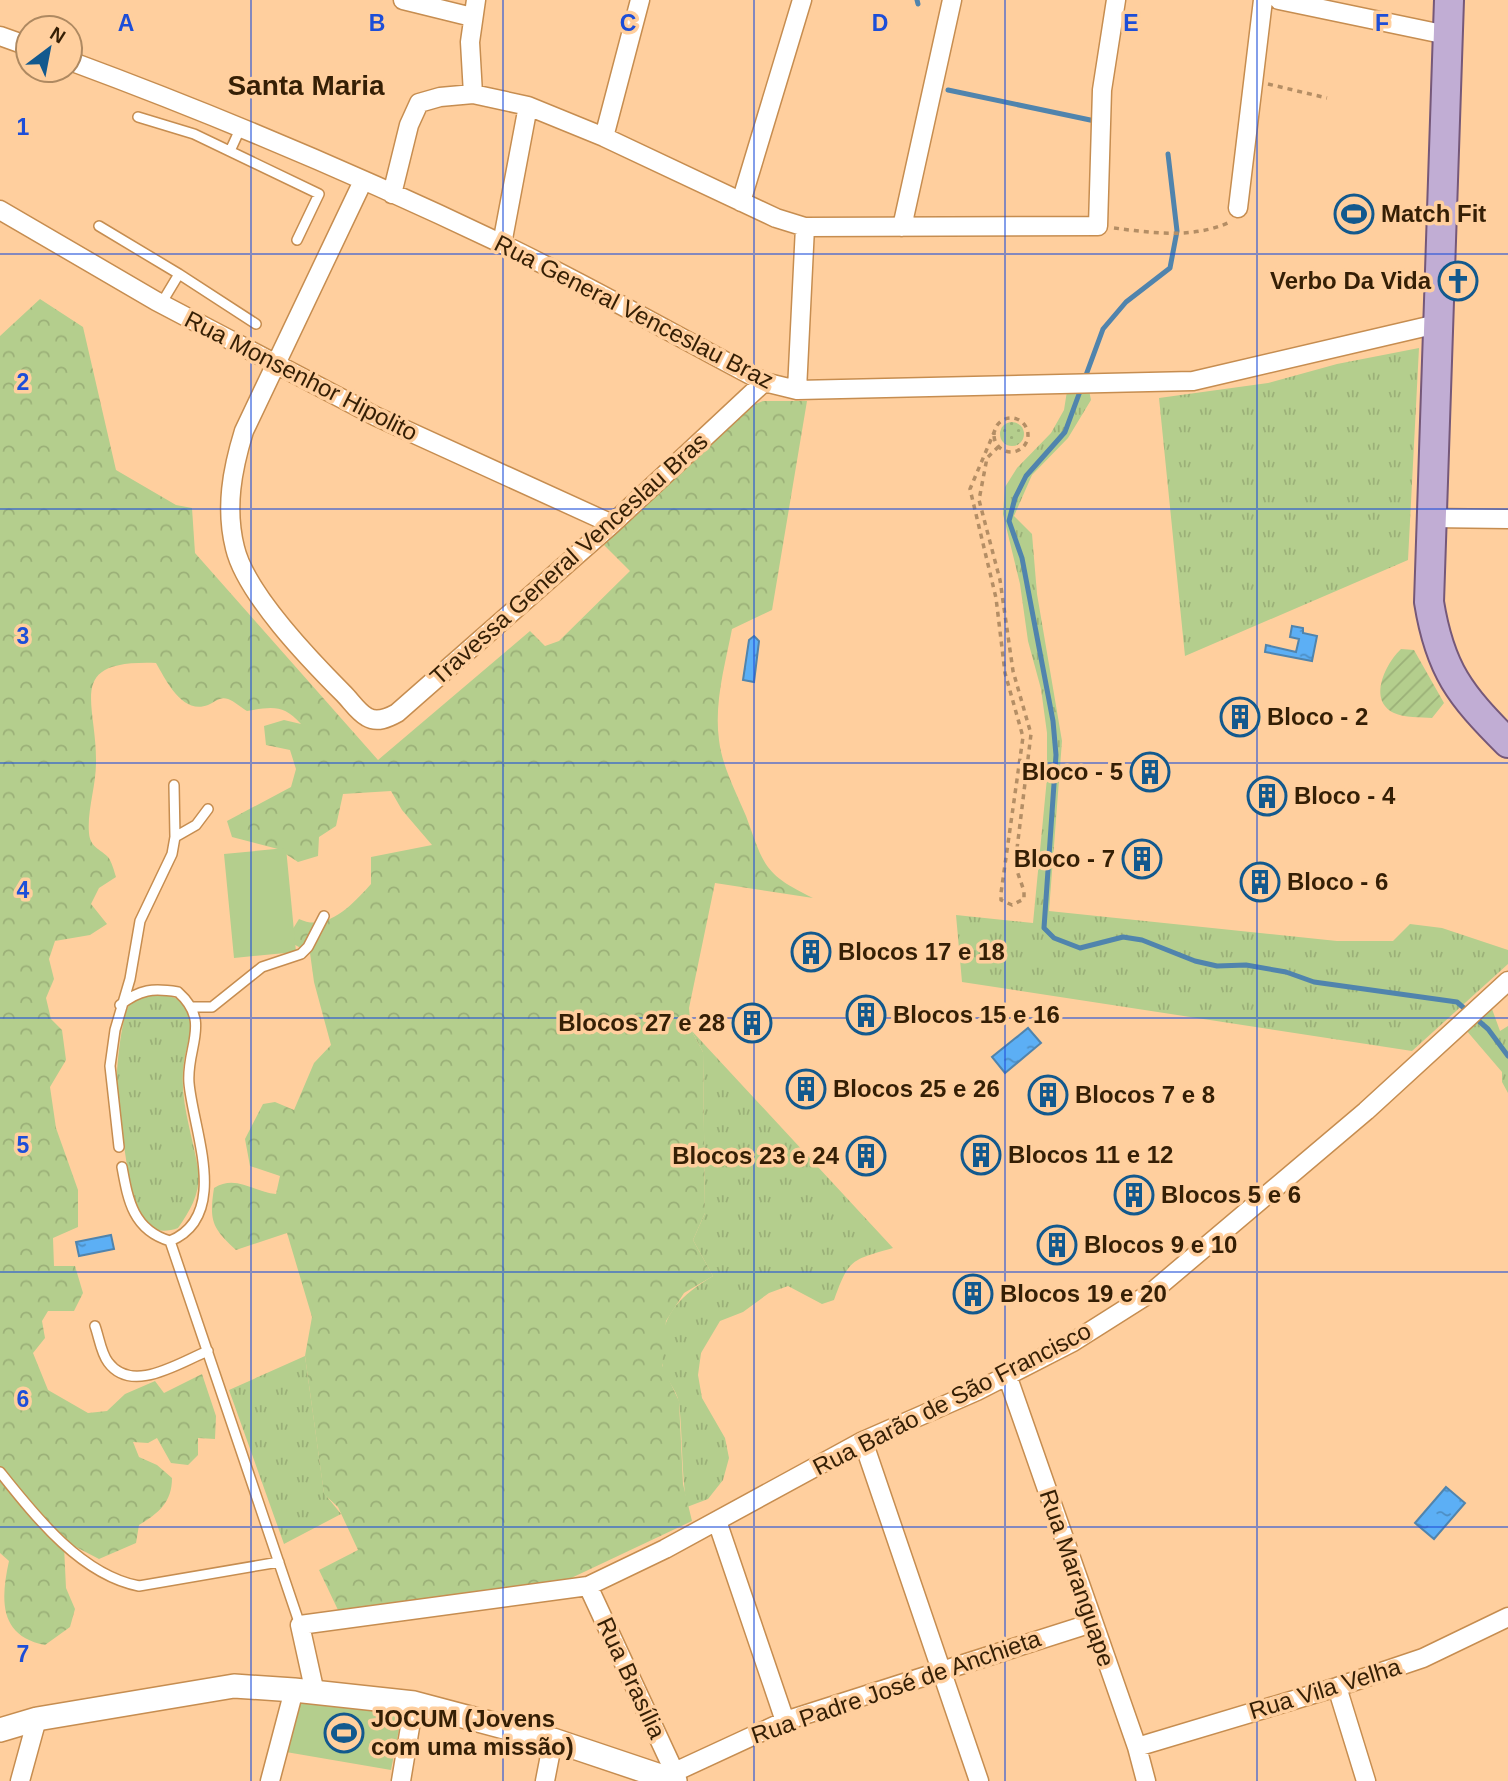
<svg xmlns="http://www.w3.org/2000/svg" width="1508" height="1781" viewBox="0 0 1508 1781" font-family="Helvetica,sans-serif">
<defs>
<pattern id="grass-tufts" width="24" height="20" patternUnits="userSpaceOnUse" patternTransform="scale(1.75)"><rect width="24" height="20" fill="#b4ce8d"/><path d="M3 7l-1-3M5 7V3M7 7l1-3M15 17l-1-3M17 17v-4M19 17l1-3" fill="none" stroke="#9bb078"/></pattern>
<pattern id="forest-crowns" width="20" height="18" patternUnits="userSpaceOnUse" patternTransform="scale(1.75)"><rect width="20" height="18" fill="#b4ce8d"/><path d="M2 6a3 3 0 1 1 6 0M12 15a3 3 0 1 1 6 0" fill="none" stroke="#9bb078"/></pattern>
<pattern id="park-dots" width="8" height="8" patternUnits="userSpaceOnUse" patternTransform="scale(1.75)"><rect width="8" height="8" fill="#b4ce8d"/><path d="M2 2h.1M6 6h.1" fill="none" stroke="#9bb078" stroke-width="1.8" stroke-linecap="round"/></pattern>
<pattern id="garden-furrows" width="10" height="10" patternUnits="userSpaceOnUse" patternTransform="scale(1.75)"><rect width="10" height="10" fill="#b4ce8d"/><path d="M-1 1l2-2M0 10L10 0M9 11l2-2" fill="none" stroke="#9bb078"/></pattern>
<pattern id="water-ripples" width="26" height="14" patternUnits="userSpaceOnUse" patternTransform="scale(1.75)"><rect width="26" height="14" fill="#5caff5"/><path d="M2 4q2-2 4 0t4 0M15 11q2-2 4 0t4 0" fill="none" stroke="#4d8ec4"/></pattern>
</defs>
<rect width="100%" height="100%" fill="#ffcf9e"/>
<path fill="url(#grass-tufts)" d="M1419,348L1408,560L1185,656L1159,398L1268,383L1337,364Z
M1089,390L1091,400L1068,438L1032,475L1014,516L1032,534L1037,594L1062,741L1049,911L1337,941H1393L1410,924L1442,928L1508,950V964L1412,1051L962,982L956,915L1033,923L1047,778V733L1041,689L1028,641L1020,584L1003,514L1005,487L1017,468L1051,433L1064,410L1067,391Z
M161,993C168,996 180,998 185,1004C198,1020 186,1045 184,1062C178,1100 194,1138 199,1175C199,1195 190,1211 178,1228C165,1233 150,1232 140,1219C130,1204 117,1097 117,1076C117,1062 122,1019 128,1007C134,994 149,995 161,993Z
M1492,1009L1500,1031L1508,1026V1093L1502,1082V1072L1466,1030Z
M691,1030L893,1248C852,1260 849,1258 834,1300L822,1304L788,1286L769,1293L743,1312L720,1321L701,1353L698,1375L702,1398L725,1438L729,1458L723,1480L708,1499L687,1507C681,1472 683,1438 679,1403C677,1389 663,1377 662,1363C657,1318 678,1297 713,1276L693,1240L705,1213L703,1052Z
M305,1356L324,1493L341,1514L284,1544L229,1390Z"/>
<path fill="url(#forest-crowns)" d="M40,299L83,327L116,470L176,505L192,508L195,553L378,760L530,631L545,646L559,641L630,571L604,545L743,409L763,401H807L772,610L732,629C725,665 714,703 719,740C722,766 736,792 746,816C764,865 763,874 813,898L715,883L689,1008L691,1030L703,1052L705,1213L693,1240L713,1276L684,1293L666,1321L662,1365L679,1401L683,1484L692,1521L567,1580L338,1610L319,1570L358,1550L338,1507L324,1494L305,1356L312,1317L287,1233L236,1250C212,1228 209,1221 214,1188C236,1174 253,1192 276,1194L280,1176L250,1166L245,1139L263,1104L275,1102L294,1110L314,1063L331,1045L314,982L310,953L286,940L299,919C327,933 354,903 371,884V857L432,845L402,810L391,791L343,794L336,826L319,837L318,856L298,862L278,849L232,837L227,821L291,787L296,769L290,750L266,745L264,726L284,720L301,724C283,704 272,707 247,711C242,708 234,701 228,699C220,696 215,702 208,705C182,715 166,680 156,663C64,660 97,701 96,763C96,786 87,811 89,833C90,847 100,849 108,857C112,862 114,871 116,877L99,888L91,904L107,924L90,935L55,941L49,959L54,979L46,998L51,1019L62,1030L66,1060L50,1087L56,1128L78,1190V1227L53,1238L54,1266H75L83,1293L74,1311H48L42,1321L45,1338L33,1353L48,1390L88,1413L107,1411L125,1394L155,1381L164,1393L202,1374L216,1416L215,1439L198,1438V1455L188,1465L171,1463L157,1438L148,1443L133,1442L139,1457L157,1465L172,1478C172,1502 159,1513 139,1525L136,1543L99,1559L76,1547L64,1546L66,1588L75,1609L70,1627L45,1645C0,1636 0,1602 9,1561L0,1553V336Z"/>
<path fill="url(#park-dots)" d="M1000 434a12 12 0 1 1 24 0a12 12 0 1 1-24 0Z"/>
<path fill="url(#garden-furrows)" d="M1401,649L1414,650L1444,703L1432,718C1421,717 1404,718 1394,713C1367,700 1386,663 1401,649Z"/>
<path fill="#b4ce8d" d="M286,848L296,952L234,958L224,854Z
M297,1696L402,1714L391,1770L286,1752Z"/>
<path fill="url(#water-ripples)" stroke="#5084ad" stroke-width="2" d="M1292,626L1303,628V633L1317,636L1312,661L1265,652L1266,645L1296,652L1299,639L1290,637Z
M754,636L759,641L754,682L743,680L749,640Z
M1028,1028L1041,1043L1005,1073L992,1057Z
M111,1235L114,1249L79,1256L76,1242Z
M1446,1487L1465,1503L1434,1539L1415,1523Z"/>
<g fill="none" stroke-linecap="round" stroke-linejoin="round">
<path stroke="#5084ad" stroke-width="5" d="M917,0L918,4
M948,90L1095,121
M1168,154L1177,231L1170,268L1126,302L1103,329L1065,432L1026,476L1015,498L1009,521L1022,558L1053,721L1056,755L1044,928L1054,938L1080,948L1123,937L1142,940L1195,961L1217,966L1246,965L1286,972L1314,982L1457,1002L1488,1029L1508,1056"/>
<defs>
<path id="service" d="M138,117L194,134L319,194L297,240
M230,151L241,127
M99,226L179,274L161,304
M179,274L256,324
M175,837L196,825L208,809
M120,1005C140,989 153,988 178,992C212,1022 186,1047 189,1083C193,1130 231,1216 170,1241C133,1230 128,1200 122,1167
M191,1007H212L262,967L301,954L308,947L324,916
M119,1147L110,1066L115,1030L130,979L140,921L172,854L175,837L174,785
M170,1241L300,1625
M95,1326C99,1337 101,1353 108,1362C132,1395 180,1362 208,1351
M0,1472C35,1516 81,1575 139,1586L279,1562"/>
<path id="minor" d="M403,0L472,17
M1279,0L1447,35
M0,36L28,46
M70,61C216,115 360,176 500,243C590,286 676,336 764,382L797,390L1193,381L1437,324
M473,94L470,42L476,0
M604,137L640,0
M363,181L244,431C232,470 225,508 235,548C246,594 310,660 344,694C351,701 358,712 367,717C377,723 388,718 397,713L612,524L764,382
M392,194L409,125L419,103L440,97L473,94L528,106L604,137L776,218L805,227L1098,226L1102,90L1116,0
M741,202L802,0
M1238,208L1263,0
M0,210L156,301L375,416L612,524
M902,227L952,0
M502,244L528,106
M797,390L805,227
M1431,518L1508,519
M1007,1375L1137,1747L1146,1781
M863,1441L979,1781
M717,1521L785,1721
M588,1586L674,1771
M1337,1687L1366,1781
M315,1693L300,1625L588,1586L665,1549L863,1441L977,1391L1073,1342L1152,1292L1366,1111L1508,981
M1137,1747L1337,1687L1423,1658L1508,1617
M666,1776L785,1721L1092,1623
M20,1781L37,1719
M270,1781L294,1690
M401,1781L414,1703
M545,1781L553,1740"/>
<path id="tertiary" d="M0,1730L37,1719L234,1686L294,1690L414,1703L553,1740L675,1781"/>
<path id="primary" d="M1449,0L1429,602C1440,670 1460,695 1508,743"/>
</defs>
<use href="#service" stroke="#c68d50" stroke-width="12"/>
<use href="#minor" stroke="#c68d50" stroke-width="21"/>
<use href="#tertiary" stroke="#c68d50" stroke-width="26"/>
<use href="#primary" stroke="#755879" stroke-width="32"/>
<path stroke="#b48e65" stroke-width="3.5" stroke-dasharray="5 5" stroke-linecap="butt" d="M1268,84L1327,98
M1114,228C1153,233 1193,239 1230,222
M994 435a17 17 0 1 1 34 0a17 17 0 1 1-34 0Z
M995,430L970,489L996,598L1005,673L1023,737L1001,893V900L1012,905L1024,899V891L1015,865L1031,734L1013,671L1000,580L979,500L987,458L999,446"/>
<use href="#service" stroke="#fff" stroke-width="9"/>
<use href="#minor" stroke="#fff" stroke-width="18"/>
<use href="#tertiary" stroke="#fff" stroke-width="23"/>
<use href="#primary" stroke="#c1add4" stroke-width="28"/>
</g>
<path fill="none" stroke="#1d4ed8" stroke-width="2" stroke-opacity="0.55" d="M251,0V1781M503,0V1781M754,0V1781M1005,0V1781M1257,0V1781M0,254H1508M0,509H1508M0,763H1508M0,1018H1508M0,1272H1508M0,1527H1508"/>
<defs>
<symbol id="stadium-ring" viewBox="-11 -11 22 22"><circle r="9.5" fill="#ffcf9e" stroke="#12598e" stroke-width="1.5"/><path d="M0-5a6.5 5 0 1 0 0 10a6.5 5 0 1 0 0-10ZM-3.5-1.8h7v3.6h-7Z" fill="#12598e"/></symbol>
<symbol id="church-ring" viewBox="-11 -11 22 22"><circle r="9.5" fill="#ffcf9e" stroke="#12598e" stroke-width="1.5"/><path d="M-1.2-6h2.4v3.5h3.3v2.4h-3.3V6h-2.4V-.1h-3.3v-2.4h3.3Z" fill="#12598e"/></symbol>
<symbol id="building-ring" viewBox="-11 -11 22 22"><circle r="9.5" fill="#ffcf9e" stroke="#12598e" stroke-width="1.5"/><path d="M-4-6H4V6H1V3H-1V6H-4ZM-2.5-4.3h1.7v1.8h-1.7ZM.8-4.3h1.7v1.8H.8ZM-2.5-1h1.7V.8h-1.7ZM.8-1h1.7V.8H.8Z" fill="#12598e"/></symbol>
</defs>
<g fill-rule="evenodd">
<use href="#stadium-ring" x="1332" y="192" width="44" height="44"/>
<use href="#church-ring" x="1436" y="259" width="44" height="44"/>
<use href="#building-ring" x="1218" y="695" width="44" height="44"/>
<use href="#building-ring" x="1128" y="750" width="44" height="44"/>
<use href="#building-ring" x="1245" y="774" width="44" height="44"/>
<use href="#building-ring" x="1120" y="837" width="44" height="44"/>
<use href="#building-ring" x="1238" y="860" width="44" height="44"/>
<use href="#building-ring" x="789" y="930" width="44" height="44"/>
<use href="#building-ring" x="844" y="993" width="44" height="44"/>
<use href="#building-ring" x="730" y="1001" width="44" height="44"/>
<use href="#building-ring" x="784" y="1067" width="44" height="44"/>
<use href="#building-ring" x="1026" y="1073" width="44" height="44"/>
<use href="#building-ring" x="959" y="1133" width="44" height="44"/>
<use href="#building-ring" x="844" y="1134" width="44" height="44"/>
<use href="#building-ring" x="1112" y="1173" width="44" height="44"/>
<use href="#building-ring" x="1035" y="1223" width="44" height="44"/>
<use href="#building-ring" x="951" y="1272" width="44" height="44"/>
<use href="#stadium-ring" x="322" y="1711" width="44" height="44"/>
</g>
<g text-anchor="middle" stroke-width="7" stroke-linejoin="round" paint-order="stroke">
<g font-size="24" font-weight="bold" fill="#351f05" stroke="#ffcf9e" text-anchor="start">
<text x="1381" y="222">Match Fit</text>
<text x="1431" y="289" text-anchor="end">Verbo Da Vida</text>
<text x="1267" y="725">Bloco - 2</text>
<text x="1123" y="780" text-anchor="end">Bloco - 5</text>
<text x="1294" y="804">Bloco - 4</text>
<text x="1115" y="867" text-anchor="end">Bloco - 7</text>
<text x="1287" y="890">Bloco - 6</text>
<text x="838" y="960">Blocos 17 e 18</text>
<text x="893" y="1023">Blocos 15 e 16</text>
<text x="725" y="1031" text-anchor="end">Blocos 27 e 28</text>
<text x="833" y="1097">Blocos 25 e 26</text>
<text x="1075" y="1103">Blocos 7 e 8</text>
<text x="1008" y="1163">Blocos 11 e 12</text>
<text x="839" y="1164" text-anchor="end">Blocos 23 e 24</text>
<text x="1161" y="1203">Blocos 5 e 6</text>
<text x="1084" y="1253">Blocos 9 e 10</text>
<text x="1000" y="1302">Blocos 19 e 20</text>
<text x="371" y="1727">JOCUM (Jovens<tspan x="371" dy="28">com uma missão)</tspan></text>
</g>
<g font-size="24" fill="#351f05" stroke="#ffcf9e">
<text transform="translate(634 312) rotate(27)" y="8">Rua General Venceslau Braz</text>
<text transform="translate(301 376) rotate(27)" y="8">Rua Monsenhor Hipolito</text>
<text transform="translate(569 559) rotate(-42)" y="8">Travessa General Venceslau Bras</text>
<text transform="translate(952 1399) rotate(-27)" y="8">Rua Barão de São Francisco</text>
<text transform="translate(1077 1578) rotate(71)" y="8">Rua Maranguape</text>
<text transform="translate(631 1678) rotate(65)" y="8">Rua Brasília</text>
<text transform="translate(896 1687) rotate(-19)" y="8">Rua Padre José de Anchieta</text>
<text transform="translate(1325 1689) rotate(-17)" y="8">Rua Vila Velha</text>
</g>
<g font-size="28" font-weight="bold" fill="#351f05" stroke="#ffcf9e">
<text x="306" y="95">Santa Maria</text>
</g>
</g>
<g font-size="23" text-anchor="middle" font-weight="bold" fill="#1d4ed8" stroke="#ffcf9e" stroke-width="7" stroke-linejoin="round" paint-order="stroke">
<text x="126" y="31">A</text>
<text x="377" y="31">B</text>
<text x="628" y="31">C</text>
<text x="880" y="31">D</text>
<text x="1131" y="31">E</text>
<text x="1382" y="31">F</text>
<text x="23" y="135">1</text>
<text x="23" y="390">2</text>
<text x="23" y="644">3</text>
<text x="23" y="898">4</text>
<text x="23" y="1153">5</text>
<text x="23" y="1407">6</text>
<text x="23" y="1662">7</text>
</g>
<g transform="translate(49 49) rotate(32)"><circle r="33" fill="#ffcf9e" stroke="#ae8961" stroke-width="2"/>
<path d="M0-5L12 26L0 18L-12 26Z" fill="#12598e"/>
<text y="-10" font-size="19" font-weight="bold" text-anchor="middle" fill="#351f05">N</text>
</g>
</svg>
